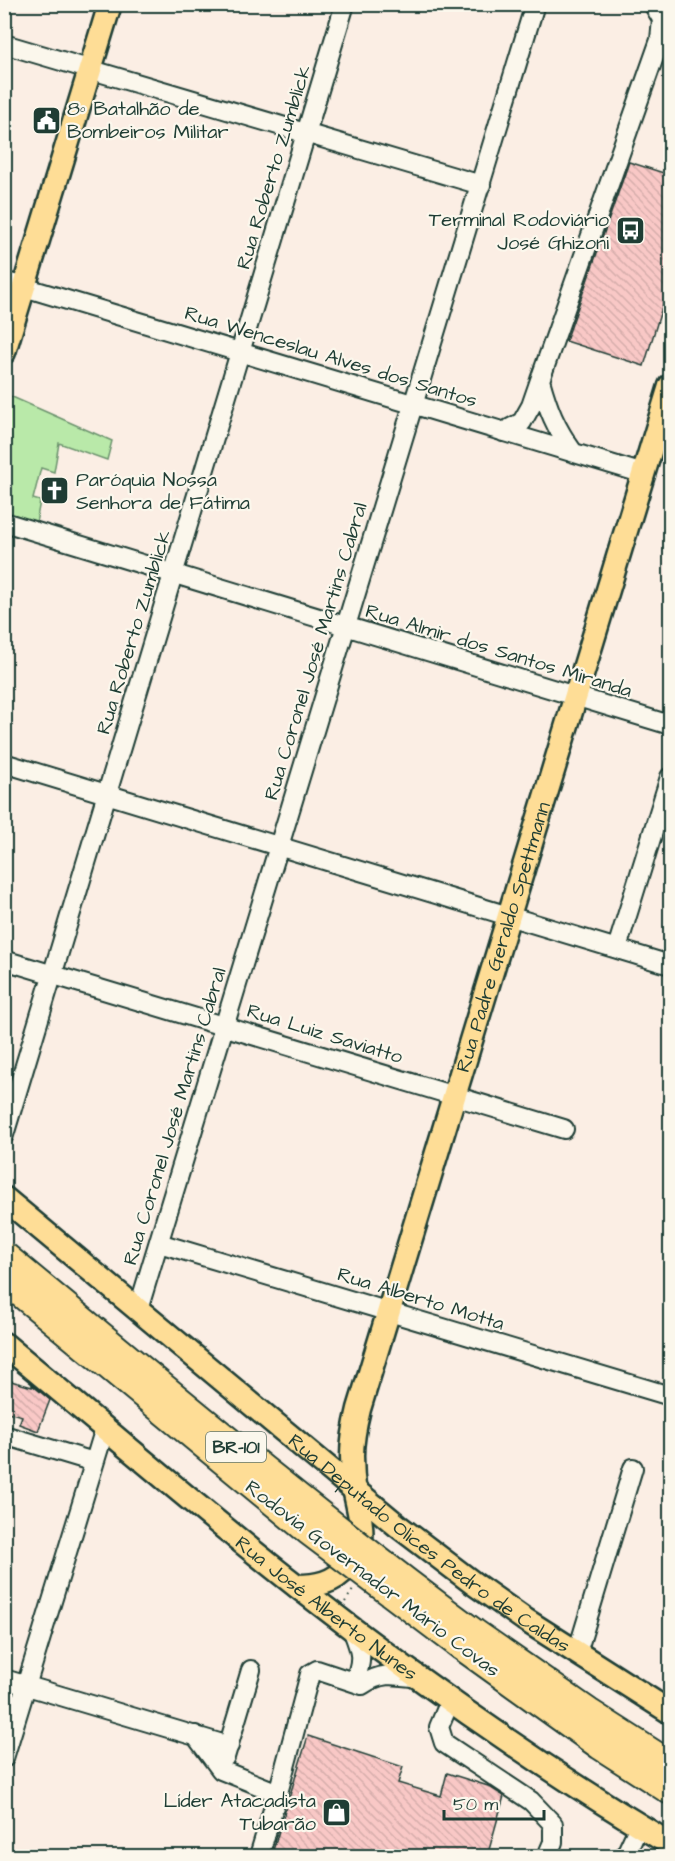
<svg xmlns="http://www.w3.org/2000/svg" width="675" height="1861" viewBox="0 0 675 1861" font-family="'Architects Daughter',sans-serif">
<defs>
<pattern id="building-back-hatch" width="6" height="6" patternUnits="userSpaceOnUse" patternTransform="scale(1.5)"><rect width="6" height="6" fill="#f9c8c6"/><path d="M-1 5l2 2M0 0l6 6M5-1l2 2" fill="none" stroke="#d5adab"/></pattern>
</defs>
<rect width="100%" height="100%" fill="#fbeee4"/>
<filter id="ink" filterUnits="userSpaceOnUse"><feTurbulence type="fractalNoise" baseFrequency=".0167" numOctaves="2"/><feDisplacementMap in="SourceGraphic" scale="12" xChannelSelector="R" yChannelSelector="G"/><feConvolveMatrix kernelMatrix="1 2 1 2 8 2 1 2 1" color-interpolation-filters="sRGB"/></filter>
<g filter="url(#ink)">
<path fill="#b9e9a9" stroke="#6c936e" stroke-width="1.5" d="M10,396L112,441L107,460L59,443L54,472L41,468L33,499L40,501L36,523L5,512L4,419Z"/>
<path fill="url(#building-back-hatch)" stroke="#1f3d34" stroke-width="1.5" d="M629,162L670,175V281L644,366L566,341Z
M4,1379L32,1387V1385L50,1400L38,1431L19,1424L22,1416L4,1411Z
M308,1736L403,1767L398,1783L441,1796L447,1773L488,1786L504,1796L487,1857H271Z"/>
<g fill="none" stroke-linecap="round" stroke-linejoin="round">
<defs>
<path id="minor" d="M4,44L481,185
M4,281L644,474
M503,432L522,422L531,406L540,380
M573,452C555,427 548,409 540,380L660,40L662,19L653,4
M4,522L670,725
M4,763L670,965
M617,948L670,777
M4,960L564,1129
M4,1135L345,4
M159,1243L670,1396
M138,1310L535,4
M4,1435L94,1462
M352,1629C361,1652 364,1658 354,1682
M577,1653L633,1468
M4,1679L229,1746
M450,1701L439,1727L444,1743L531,1801L553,1824V1842L547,1856
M195,1735L221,1770L278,1793L259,1856
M225,1757L251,1670
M4,1758L105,1428
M278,1793L310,1674L317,1670L362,1685C383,1671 395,1675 418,1678
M625,1856L639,1826"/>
<g id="major">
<path d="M4,352L110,4"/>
<path id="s1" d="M4,1198L398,1526L473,1583L524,1619L670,1712"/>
<path id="s2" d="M4,1344C102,1425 198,1509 298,1587C417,1680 541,1767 670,1844"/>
<path id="s3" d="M297,1586C316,1586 334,1583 347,1567C369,1541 361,1523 355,1493C353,1481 352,1467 352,1456C352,1440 355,1425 359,1409L670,386"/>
</g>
<path id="highway" d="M474,1632L589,1712L670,1764
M462,1647L600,1746L670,1791"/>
</defs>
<use href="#minor" stroke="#1f3d34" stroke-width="22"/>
<use href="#major" stroke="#1f3d34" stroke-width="27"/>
<use href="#highway" stroke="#1f3d34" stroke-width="30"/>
<path stroke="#1f3d34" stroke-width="2" stroke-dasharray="1.5 4.5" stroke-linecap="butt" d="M345,1602L353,1590"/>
<use href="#minor" stroke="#fbf7ec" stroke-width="18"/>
<use href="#major" stroke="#fedd96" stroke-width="22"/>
<use href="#highway" stroke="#fedd96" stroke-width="26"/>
<defs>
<path id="highway-bridge" d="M4,1255C159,1383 312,1513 474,1632
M4,1280L308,1531L462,1647"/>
</defs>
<use href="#highway-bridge" stroke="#1f3d34" stroke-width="30" stroke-linecap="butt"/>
<use href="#highway-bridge" stroke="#fedd96" stroke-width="26"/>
</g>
</g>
<defs>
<symbol id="civic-square" viewBox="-11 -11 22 22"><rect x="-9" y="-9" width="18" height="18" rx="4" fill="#1f3d34" stroke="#fbf7ec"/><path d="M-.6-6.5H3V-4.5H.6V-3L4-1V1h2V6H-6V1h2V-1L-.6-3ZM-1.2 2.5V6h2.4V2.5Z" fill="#fff"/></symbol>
<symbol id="bus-square" viewBox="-11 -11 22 22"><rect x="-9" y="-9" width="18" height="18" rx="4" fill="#1f3d34" stroke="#fbf7ec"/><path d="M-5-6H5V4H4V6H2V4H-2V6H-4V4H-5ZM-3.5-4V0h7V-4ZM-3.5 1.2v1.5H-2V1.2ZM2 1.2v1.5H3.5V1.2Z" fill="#fff"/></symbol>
<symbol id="church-square" viewBox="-11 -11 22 22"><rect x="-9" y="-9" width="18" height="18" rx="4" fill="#1f3d34" stroke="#fbf7ec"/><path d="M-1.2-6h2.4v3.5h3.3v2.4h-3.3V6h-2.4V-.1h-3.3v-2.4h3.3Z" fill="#fff"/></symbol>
<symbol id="shop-square" viewBox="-11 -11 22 22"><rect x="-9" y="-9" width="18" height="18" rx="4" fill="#1f3d34" stroke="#fbf7ec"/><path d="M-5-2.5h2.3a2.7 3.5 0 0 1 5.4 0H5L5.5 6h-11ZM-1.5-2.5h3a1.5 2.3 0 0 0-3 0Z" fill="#fff"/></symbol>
</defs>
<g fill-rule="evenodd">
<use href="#civic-square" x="30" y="104" width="33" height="33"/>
<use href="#bus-square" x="614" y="214" width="33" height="33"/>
<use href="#church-square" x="38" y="474" width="33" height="33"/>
<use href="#shop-square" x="320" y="1796" width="33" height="33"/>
</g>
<g text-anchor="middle" stroke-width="4.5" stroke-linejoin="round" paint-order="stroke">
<rect fill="#fbf7ec" stroke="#61756b" stroke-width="1.5" x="206" y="1432" width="60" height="30" rx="4.5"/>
<g font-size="18" font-weight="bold" fill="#1f3d34">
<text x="236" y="1453">BR-101</text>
</g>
<g font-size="20" fill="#1f3d34" stroke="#fbf7ec" text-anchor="start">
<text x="67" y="115">8º Batalhão de<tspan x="67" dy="23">Bombeiros Militar</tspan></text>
<text x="609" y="226" text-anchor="end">Terminal Rodoviário<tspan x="609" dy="23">José Ghizoni</tspan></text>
<text x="76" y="486">Paróquia Nossa<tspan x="76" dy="23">Senhora de Fátima</tspan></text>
<text x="316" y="1807" text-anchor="end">Líder Atacadista<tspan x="316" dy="23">Tubarão</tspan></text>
</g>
<g font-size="20" fill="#1f3d34" stroke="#fbf7ec">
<text transform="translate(273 167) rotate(-73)" y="7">Rua Roberto Zumblick</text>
<text transform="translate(331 356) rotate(17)" y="7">Rua Wenceslau Alves dos Santos</text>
<text transform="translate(133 632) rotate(-73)" y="7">Rua Roberto Zumblick</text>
<text transform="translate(499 650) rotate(17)" y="7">Rua Almir dos Santos Miranda</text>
<text transform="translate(315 651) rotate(-73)" y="7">Rua Coronel José Martins Cabral</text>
<text dy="7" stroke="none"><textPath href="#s3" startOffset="712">Rua Padre Geraldo Spettmann</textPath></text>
<text transform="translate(325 1033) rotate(17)" y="7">Rua Luiz Saviatto</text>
<text transform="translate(174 1116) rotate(-73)" y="7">Rua Coronel José Martins Cabral</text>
<text transform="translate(421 1298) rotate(17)" y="7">Rua Alberto Motta</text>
<text dy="7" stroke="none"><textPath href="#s1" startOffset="548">Rua Deputado Olices Pedro de Caldas</textPath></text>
<text transform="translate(373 1578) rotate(37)" y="7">Rodovia Governador Mário Covas</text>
<text dy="7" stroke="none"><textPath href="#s2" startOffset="417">Rua José Alberto Nunes</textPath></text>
</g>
</g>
<rect width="675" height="1861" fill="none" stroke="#fbf7ec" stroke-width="24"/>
<rect x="12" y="12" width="651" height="1837" fill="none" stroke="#1f3d34" stroke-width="2" filter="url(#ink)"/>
<path d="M444 1810v9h100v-9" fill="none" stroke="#1f3d34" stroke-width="3"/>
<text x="453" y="1810" font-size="18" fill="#1f3d34" stroke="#fbf7ec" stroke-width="4.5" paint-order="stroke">50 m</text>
</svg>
